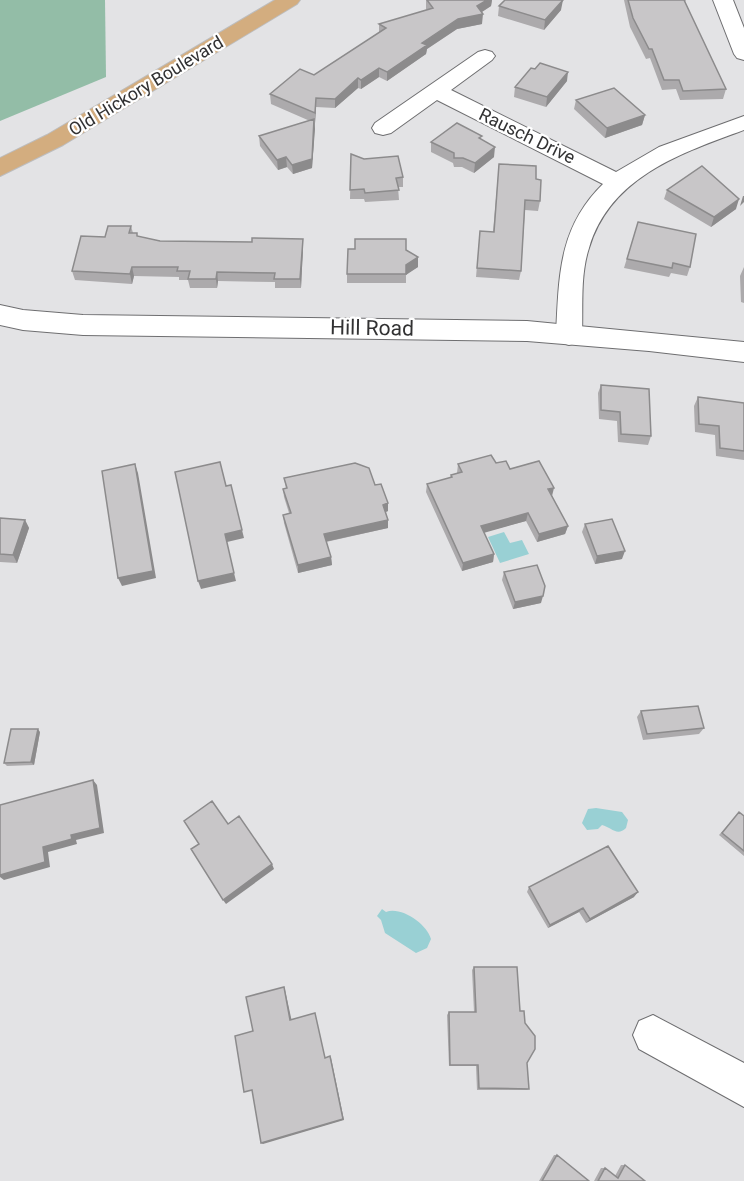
<svg xmlns="http://www.w3.org/2000/svg" width="744" height="1181" viewBox="0 0 744 1181" font-family="Roboto,sans-serif">
<rect width="100%" height="100%" fill="#e3e3e5"/>
<path fill="#93bda7" d="M0,0H105L106,77L0,121Z"/>
<path fill="#99d0d4" d="M504,532L510,543L522,540L529,554L500,563L488,537Z
M596,808L622,812L628,820L626,828C617,837 611,827 602,825L598,829L587,830L582,823L588,809Z
M382,909L386,912C401,906 427,924 431,939L427,948L416,953L385,933L381,920L377,916Z"/>
<g fill="none" stroke-linecap="round" stroke-linejoin="round">
<defs>
<path id="street" d="M713,0H733L744,28V60L737,58L734,54Z
M485,50L492,52L495,56L492,60L451,90L616,172L659,147L744,116V130C681,153 610,177 589,248C580,275 583,307 582,335L578,342L569,345L560,342L556,335C559,277 558,228 603,184L437,100L391,133L383,135L375,133L372,128L375,123L478,52Z
M653,1015L744,1063V1107L639,1049L633,1035L639,1021Z"/>
<path id="secondary" d="M0,305L23,310L83,315L527,321L744,342V362L649,351L527,341L83,335L23,330L0,325Z"/>
<path id="primary" d="M275,0H300L297,4L63,145L0,176V158L47,135Z"/>
</defs>
<use href="#street" stroke="#6e6e70" stroke-width="2"/>
<use href="#secondary" stroke="#6e6e70" stroke-width="2"/>
<use href="#primary" stroke="#bdbdbe" stroke-width="2"/>
<use href="#street" fill="#fff" fill-rule="evenodd"/>
<use href="#secondary" fill="#fff" fill-rule="evenodd"/>
<use href="#primary" fill="#d3ad7f" fill-rule="evenodd"/>
</g>
<path fill="#acaaac" d="M426,0H492L491,6L482,12V24L457,29L427,49L426,54L387,81L379,77L361,89L358,88L335,108L316,107L315,123L312,168L293,174L287,167L278,170L260,146L259,136L310,121L271,104L270,94L314,75L379,33V24L427,10L426,9Z
M624,0H686L685,2L726,89L723,99L680,100L676,89L662,90L650,58L646,59L630,27Z
M499,6L561,10L544,30L498,16Z
M567,81L546,107L514,97L515,87Z
M576,100L645,115L642,125L605,138L574,109Z
M482,140L494,157L474,173L462,167H454L453,163L431,152V142Z
M351,154L403,177V187H398L399,200L365,202L364,199H350Z
M499,164L536,179L540,201L538,211L525,210L521,271L519,280L476,277L480,231L493,232Z
M667,190L736,209L711,227L664,199Z
M638,222L690,267L687,276L671,273L669,277L624,268Z
M131,226L133,233L138,236L160,241L252,242L303,239V248L301,288H275V282L218,281L217,288H190L188,280H179V277L134,276L132,284L75,280L72,271L105,237Z
M406,250L418,257V267L406,274V283H347V274Z
M744,267V303L741,302L740,276Z
M601,385L651,436L648,445L618,442L617,421L599,419L598,393Z
M698,397L744,403V460L716,456L715,435L695,432L694,406Z
M496,463L510,469L552,496L568,526L565,534L537,542L526,521L484,532L494,554L493,562L462,571L426,492L427,484L450,478L451,475L457,473L458,464Z
M284,478L375,485L388,503V511L386,512L388,528L326,542L331,557L332,565L298,573L284,523L283,515L289,513L284,497L283,489L286,488Z
M0,518L25,520L29,528L17,563L0,562Z
M585,524L622,559L595,564L582,532Z
M504,572L541,603L513,609L502,580Z
M641,711L704,728L699,734L643,740L637,717Z
M40,732L34,765L7,766L4,763Z
M737,815L744,816V856L719,835Z
M529,887L634,897L586,923L579,912L548,928L527,892Z
M474,967L520,1011L527,1063L529,1089L527,1090H477L476,1066H449L447,1015L449,1012H474L472,970Z
M554,1155H557L589,1181H539Z
M621,1165H625L645,1181H594L601,1168H605L615,1176Z"/>
<path fill="#8c8b8c" d="M487,0H492L491,6L477,15L483,14L482,24L457,29L427,49L426,54L387,81V72L422,43Z
M563,0L561,10L544,30L545,20Z
M379,68V77L361,89V80Z
M568,72L567,81L546,107L547,97Z
M358,78V88L335,108V99Z
M316,98V107L315,123V113Z
M645,115L642,125L605,138L607,128Z
M314,119L315,129L312,168L293,174L292,165Z
M495,147L494,157L474,173L475,163Z
M286,157L287,167L278,170L277,160Z
M743,196H744V202L740,206Z
M739,199L736,209L711,227L714,217Z
M303,239V248L301,288L300,279Z
M418,257V267L406,275V265Z
M132,267L134,276L132,284L130,274Z
M217,272L218,281L217,288L216,279Z
M135,464L138,473L156,578L122,586L118,578Z
M554,488L552,496L548,489Z
M388,503V511L383,513V505Z
M528,513L526,521L480,534L481,526Z
M25,520L29,528L17,563L13,555Z
M388,520V528L324,542V534Z
M568,526L565,534L537,542L539,534Z
M242,530L244,538L227,542L225,534Z
M625,551L622,559L595,564L597,556Z
M494,554L493,562L462,571L463,563Z
M331,557L332,565L298,573V565Z
M234,573L236,581L201,589L198,581Z
M543,596L541,603L513,609L515,602Z
M38,729L40,732L34,765L31,762Z
M93,780L97,785L104,833L76,840L77,844L48,852L50,867L4,880L0,877V871L43,847L71,835Z
M272,864L274,869L226,904L223,900Z
M638,892L634,897L586,923L590,919Z
M583,908L579,912L548,928L550,925Z
M284,987L285,990L292,1022L290,1020Z
M331,1058L344,1120L263,1144L261,1143Z"/>
<path fill="#c8c6c8" stroke="#8c8b8c" stroke-width="1.5" d="M427,0H487L477,6L483,14L458,19L422,43L427,45L387,72L379,68L361,80L358,78L335,99L316,98L315,113L270,94L300,69L314,75L386,28L379,24L433,8Z
M505,0H563L545,20L499,6Z
M628,0H684L726,89L683,91L679,80H664L652,49H649L633,18Z
M540,63L568,72L547,97L515,87L531,68L535,69Z
M614,88L645,115L607,128L576,100Z
M314,119L312,159L292,165L286,157L277,160L259,136Z
M457,123L482,136L479,138L495,147L475,163L463,158H454V153L431,142Z
M351,154L364,159L398,156L403,177L396,178L399,190L365,193L364,189L350,190Z
M499,164L536,166V179L541,180L540,201L525,200L521,271L477,268L480,231L494,232Z
M702,166L739,199L714,217L667,190Z
M638,222L696,234L690,267L673,263L672,268L627,259Z
M108,226H131L129,233H137V236L160,241L252,242V238L303,239L300,279H274L275,273L217,272L216,279H188L190,271H177L178,267H132L130,274L72,271L81,236L105,237Z
M355,239H406V250L418,257L406,265V274H347L348,249H355Z
M601,385L649,389L651,436L621,434L620,412L601,410Z
M698,397L744,403V451L720,448L719,426L699,424Z
M491,455L496,463L506,461L510,469L539,461L554,488L548,489L568,526L539,534L528,513L481,526L494,554L463,563L427,484L452,477L451,475L462,472L458,464Z
M220,462L226,486L231,485L242,530L225,534L234,573L198,581L175,472Z
M355,463L369,468L375,485L381,484L388,503L383,505L388,520L324,534L331,557L298,565L283,515L291,513L283,489L287,488L284,478Z
M135,464L153,571L118,578L102,471Z
M0,518L25,520L13,555L0,554Z
M612,519L625,551L597,556L585,524Z
M537,565L545,586L543,596L515,602L504,572Z
M698,706L704,728L647,734L641,711Z
M11,729H38L31,762L4,763Z
M93,780L100,828L71,835L72,839L43,847L45,862L0,875V805Z
M212,801L228,824L239,816L272,864L223,900L191,849L199,844L184,821Z
M739,812L744,816V851L722,833Z
M608,846L638,892L590,919L583,908L550,925L529,887Z
M474,967H517L520,1011H524L525,1023L535,1036V1049L527,1063L529,1089L479,1088L478,1065H450L449,1012H476Z
M284,987L290,1020L315,1013L325,1058L330,1056L343,1119L261,1143L252,1090L244,1092L235,1036L253,1031L246,997Z
M557,1155L589,1181H542Z
M625,1165L645,1181H598L605,1168L618,1178Z"/>
<g text-anchor="middle" stroke-width="4.5" stroke-linejoin="round" paint-order="stroke">
<g font-size="18" fill="#323233" stroke="#fff">
<text transform="translate(146 86) rotate(-31)" y="6">Old Hickory Boulevard</text>
<text transform="translate(527 136) rotate(26)" y="6">Rausch Drive</text>
</g>
<g font-size="21" fill="#323233" stroke="#fff">
<text transform="translate(372 328) rotate(1)" y="7">Hill Road</text>
</g>
</g>
</svg>
